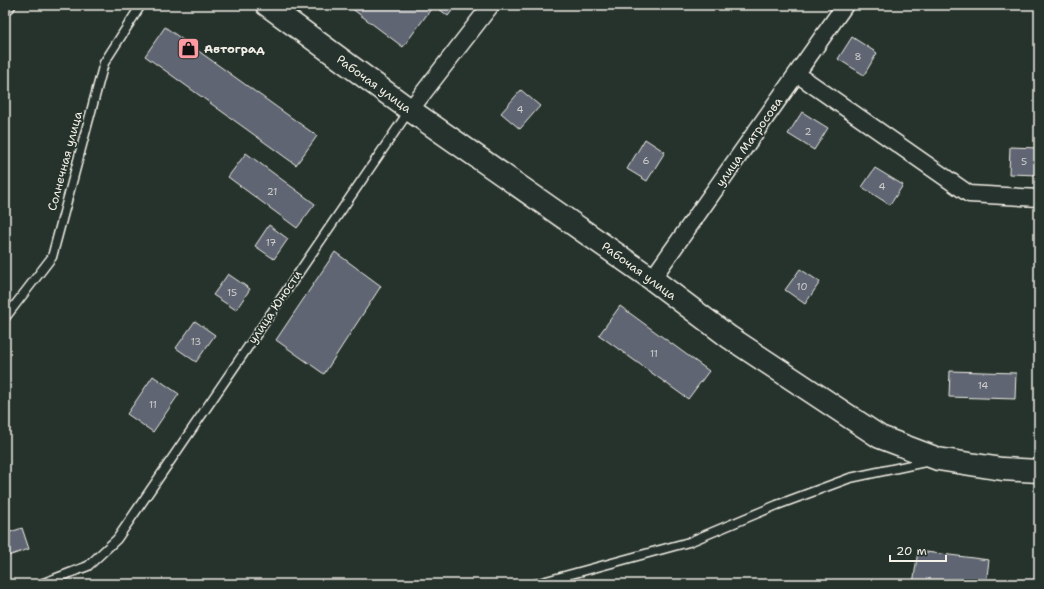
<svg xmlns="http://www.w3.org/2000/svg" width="1044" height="589" viewBox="0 0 1044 589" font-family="'Shantell Sans',sans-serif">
<rect width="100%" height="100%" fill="#26332d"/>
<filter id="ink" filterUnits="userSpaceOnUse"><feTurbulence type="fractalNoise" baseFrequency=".025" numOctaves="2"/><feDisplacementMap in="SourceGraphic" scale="8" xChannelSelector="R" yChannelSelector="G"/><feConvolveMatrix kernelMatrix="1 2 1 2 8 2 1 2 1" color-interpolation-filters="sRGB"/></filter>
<g filter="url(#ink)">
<path fill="#5f6573" stroke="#f4f1e8" d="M347,5H425L431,9L403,47Z
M434,5H456L448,16Z
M165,27L317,136L296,165L145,56Z
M852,37L877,53L864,75L838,59Z
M521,90L540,106L520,129L501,113Z
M802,112L828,128L814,150L788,134Z
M645,139L665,152L647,181L627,169Z
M1010,147L1039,148V175L1009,174Z
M246,153L315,204L297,228L228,177Z
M875,168L903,185L890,205L862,187Z
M269,225L288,239L274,259L255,246Z
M335,252L381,286L324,374L276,340Z
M800,269L820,282L805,304L785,290Z
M228,274L250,289L236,310L213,295Z
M620,306L709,371L688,399L599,335Z
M195,321L215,335L196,362L176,348Z
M950,371L1016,373L1015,399L949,397Z
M153,376L179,394L153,432L127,414Z
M22,528L29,549L5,557V534Z
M918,551L989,560L986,584H913Z"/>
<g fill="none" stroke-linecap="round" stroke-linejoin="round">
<defs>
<path id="lane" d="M5,318L52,257L104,63L141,5
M41,584L88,566L117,539L409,111
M535,584L689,542L777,505L850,478L930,461"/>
<path id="street" d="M5,7L7,5
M797,74L969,194L1039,198
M410,110L491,5
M652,279L845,5"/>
<path id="secondary" d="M267,5L410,110L652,279L729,337L880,437L938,459L1002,469L1039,471"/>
</defs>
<use href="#lane" stroke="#f4f1e8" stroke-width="11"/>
<use href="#street" stroke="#f4f1e8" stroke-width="19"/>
<use href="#secondary" stroke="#f4f1e8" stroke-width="25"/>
<use href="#lane" stroke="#26332d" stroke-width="8"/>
<use href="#street" stroke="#26332d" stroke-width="16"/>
<use href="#secondary" stroke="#26332d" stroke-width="22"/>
</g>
</g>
<defs>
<symbol id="shop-square" viewBox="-11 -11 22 22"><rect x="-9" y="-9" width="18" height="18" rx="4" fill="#ff9aa2" stroke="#26332d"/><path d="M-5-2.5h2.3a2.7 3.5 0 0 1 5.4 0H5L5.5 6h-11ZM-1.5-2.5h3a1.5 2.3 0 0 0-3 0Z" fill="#111"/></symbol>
</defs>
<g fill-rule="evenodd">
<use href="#shop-square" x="176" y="36" width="25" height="25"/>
</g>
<g text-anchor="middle" stroke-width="3.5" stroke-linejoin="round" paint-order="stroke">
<g font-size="10" fill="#cfcecb">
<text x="858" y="60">8</text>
<text x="520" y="113">4</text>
<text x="808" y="135">2</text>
<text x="646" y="164">6</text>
<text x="1024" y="165">5</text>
<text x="882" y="190">4</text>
<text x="272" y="195">21</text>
<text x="271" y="246">17</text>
<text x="802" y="290">10</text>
<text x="232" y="296">15</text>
<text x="196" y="345">13</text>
<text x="654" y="357">11</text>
<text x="983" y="389">14</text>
<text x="153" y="408">11</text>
</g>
<g font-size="12" font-weight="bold" fill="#f4f1e8" stroke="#26332d" text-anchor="start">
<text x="204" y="53">Автоград</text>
</g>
<g font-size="12" fill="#f4f1e8" stroke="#26332d">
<text transform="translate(374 84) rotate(36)" y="4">Рабочая улица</text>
<text transform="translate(749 142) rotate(-55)" y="4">улица Матросова</text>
<text transform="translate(65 161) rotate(-75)" y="4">Солнечная улица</text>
<text transform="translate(639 271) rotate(36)" y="4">Рабочая улица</text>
<text transform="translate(275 307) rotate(-56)" y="4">улица Юности</text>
</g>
</g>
<rect width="1044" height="589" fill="none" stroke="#26332d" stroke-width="20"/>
<rect x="10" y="10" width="1024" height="569" fill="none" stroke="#f4f1e8" stroke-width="1.5" filter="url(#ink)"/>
<path d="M890 555v6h56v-6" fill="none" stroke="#f4f1e8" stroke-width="2"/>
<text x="896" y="555" font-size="12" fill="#f4f1e8" stroke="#26332d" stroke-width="3" paint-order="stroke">20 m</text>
</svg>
